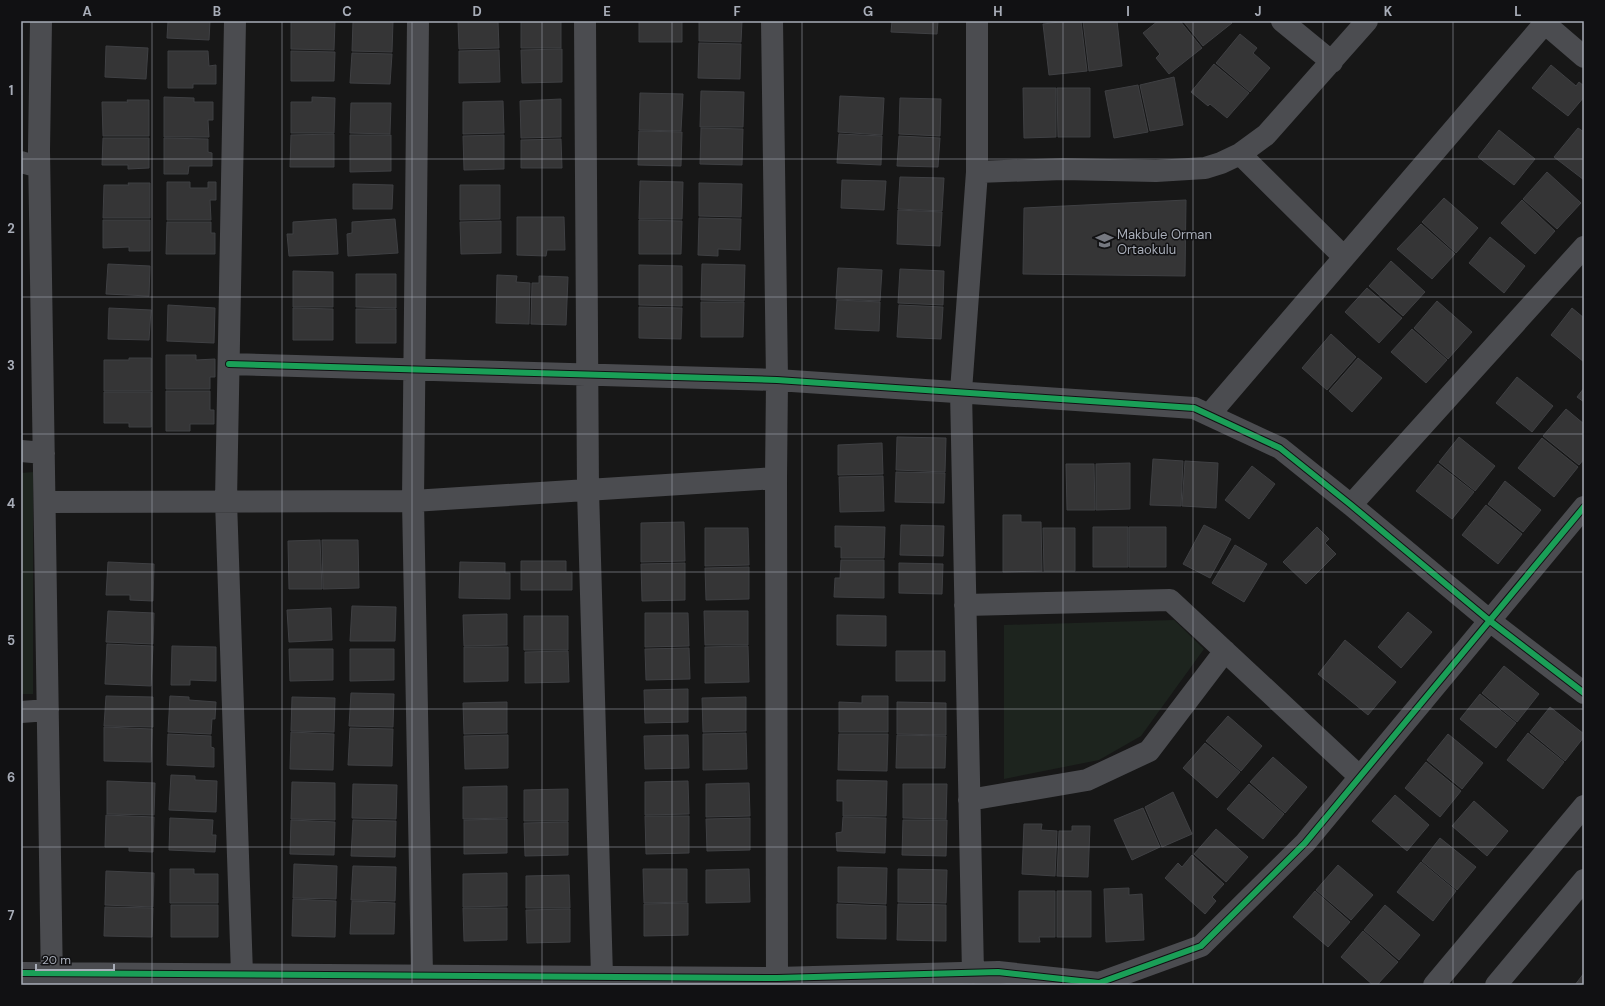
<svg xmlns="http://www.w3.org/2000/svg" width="1605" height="1006" viewBox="0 0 1605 1006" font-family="'DM Sans',sans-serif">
<rect width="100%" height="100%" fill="#171717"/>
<path fill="#1d241e" d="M33,472V694H21V473Z
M1174,620L1204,649L1141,736L1099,760L1004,779V625Z"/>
<path fill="#353536" stroke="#3f4043" d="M168,21H210L209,40L167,38Z
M291,21H335L334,50L291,49Z
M353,21H393L392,52L352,51Z
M458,21H498L499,48L459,49Z
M521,21H561V48H521Z
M639,21H682V42H639Z
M699,21H742L741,42L699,41Z
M892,21H938L937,34L891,32Z
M1068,21H1081L1087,71L1049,75L1043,24Z
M1083,21H1117L1122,66L1089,71Z
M1158,21H1180L1202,48L1169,74L1156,58L1160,54L1143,33Z
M1183,21H1230L1232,23L1203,46Z
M1240,34L1257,48L1253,53L1270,68L1250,92L1216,63Z
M699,43L741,44L740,79L698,78Z
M106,46L148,48L146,79L105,77Z
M562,49V82L522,83L521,50Z
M499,50L500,82L459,83V51Z
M168,51H208L209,66L216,65V84H193V88H168Z
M291,51L335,52L334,81H291Z
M352,53L392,54L390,84L350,83Z
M1214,64L1249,93L1227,118L1210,104L1208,106L1191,92Z
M1551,65L1576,86L1579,82L1584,86V97L1568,116L1532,88Z
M1174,77L1183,125L1150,131L1140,85Z
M1138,85L1148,132L1114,138L1105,91Z
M1023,88H1056V137L1024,138Z
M1057,88H1090V137H1058Z
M701,91L744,92L743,127H700Z
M640,93L683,94L681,131L639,130Z
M840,96L884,98L882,135L838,132Z
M164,97L194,98V102H213V120H208L209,137H164Z
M312,97L335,98L334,133H291V102H312Z
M900,98L941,99L940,136L899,134Z
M561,99V137L521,138L520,101Z
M127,100H149V136H103L102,102H128Z
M503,101L504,133L463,134V102Z
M351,103H391L390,134L350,133Z
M701,128L743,129L742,165L700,164Z
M1578,128L1584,132V180L1554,157Z
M1499,130L1535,159L1514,185L1478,157Z
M639,131L682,132L681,166L638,165Z
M334,134V167H290L291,135Z
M839,134L882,136L881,165L837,163Z
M350,135H391V171L350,172Z
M504,135V169L464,170L463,136Z
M899,136L940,138L938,167L897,166Z
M103,138H149V168L128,169V165H102Z
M164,138L208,139V152L212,153V166H189L188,174H164Z
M561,139L562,168H521V140Z
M1547,172L1581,203L1557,229L1523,199Z
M900,177L944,178L942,211L898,209Z
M842,180L886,181L884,210L841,208Z
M640,181L683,182L682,219H639Z
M167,182H190V188H208V182H216V200H210L211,220H167Z
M128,183H150V218H103L104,185H129Z
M699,183L742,184L741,217L699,216Z
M353,184L393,185L392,209H353Z
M460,185H500V219L460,220Z
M1444,198L1478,228L1456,253L1422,222Z
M1186,200L1185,276L1023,274L1024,208Z
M1522,200L1555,231L1535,254L1501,223Z
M898,210L942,212L940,246L897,244Z
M517,217H564L565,250H547L546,256L517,255Z
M699,218L741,219L740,250L718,249V256L698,255Z
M336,219L338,254L289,256L287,234H293V222Z
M395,219L398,253L348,256L347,234L352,233V222Z
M103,220H150V251H129V247L103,248Z
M639,220L682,221L681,254H639Z
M501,221V253L461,254L460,222Z
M167,222H211V233H215V254H166Z
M1421,224L1455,254L1432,279L1397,249Z
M1490,237L1525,266L1504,293L1469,263Z
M1391,261L1425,292L1403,316L1369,286Z
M108,264L150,266L149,296L106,294Z
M702,264L745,265L744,301L701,300Z
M639,265L682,266V306L639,305Z
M838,268L882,270L880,301L836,299Z
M900,269L944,271L943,305L898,303Z
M293,271L333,272V307H293Z
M356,274H396V308L356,307Z
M497,275L517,276L516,282L530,283L529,324L496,323Z
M539,276L568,277L566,325L531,324L532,283H539Z
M1367,288L1402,318L1379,343L1345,312Z
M837,300L880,302L879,331L835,329Z
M1437,301L1472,332L1448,359L1414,328Z
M701,302H744L743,337H701Z
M168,305L215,308L214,343L167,341Z
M899,305L943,307L941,339L897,337Z
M639,307L682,308L681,339L639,338Z
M109,308L151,310L149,340L108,339Z
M293,308L333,309V340H293Z
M1572,308L1584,318V362L1551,335Z
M356,309H396V343H356Z
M1412,329L1447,360L1426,383L1391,352Z
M1331,334L1356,357L1327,390L1302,368Z
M166,355H196V360L215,359V377H210V389H166Z
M129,358H151V391H104V360H129Z
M1358,358L1382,378L1352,412L1329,391Z
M1517,377L1553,406L1532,432L1496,403Z
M1584,388V402L1577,397Z
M166,391H210V410H214V424H190V431H166Z
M104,392H151V427H129V423H104Z
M1566,409L1584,424V459L1579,465L1543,436Z
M897,437L946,438L945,472L896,470Z
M1459,437L1495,466L1475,491L1439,462Z
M1542,438L1578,467L1554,497L1518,468Z
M882,443L883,474L838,475V445Z
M1153,459L1183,461L1181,506L1150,505Z
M1185,461L1218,463L1216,508L1182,506Z
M1130,463V509L1096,510V464Z
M1066,464H1094L1095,510H1067Z
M1438,464L1474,492L1452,519L1416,491Z
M1252,466L1275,484L1249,519L1225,500Z
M896,472L945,473L944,503L895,502Z
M883,476L884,511L840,512L839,477Z
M1505,481L1541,510L1523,532L1488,504Z
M1486,505L1522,534L1498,564L1462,535Z
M1003,515H1021V522H1041L1042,571L1003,572Z
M684,522L685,561L641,562V523Z
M901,525L944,526L943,556L900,555Z
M1204,525L1231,539L1210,578L1183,564Z
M835,526L885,527L884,558H841V547H835Z
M1093,527H1128V567H1093Z
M1129,527H1166V567H1129Z
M1317,527L1329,539L1325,543L1336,554L1306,584L1283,562Z
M705,528H748L749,565L705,566Z
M1043,528H1075V571H1044Z
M320,540L322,589H289L288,541Z
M322,540H358L359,588L323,589Z
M1235,545L1267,564L1244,602L1212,583Z
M841,560H884V598L834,597L835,578H840Z
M521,561H566V572H572V590H521Z
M108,562L154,564L153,601L130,600V595H106Z
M460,562L505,563V573H510V599L459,598Z
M685,563V600L642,601L641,564Z
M899,563L943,564L942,594L899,593Z
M749,567V599L706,600L705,568Z
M352,606L396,607L395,641H350Z
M331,608L332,640L289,642L287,610Z
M108,611L154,613L153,644L106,642Z
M704,611H748V645H705Z
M1408,612L1432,632L1401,668L1378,647Z
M645,613H688L689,646L645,647Z
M507,614V645L464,646L463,615Z
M837,615L886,616V646L837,645Z
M524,616H568V650H524Z
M1345,640L1396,682L1368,715L1318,674Z
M107,644L153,646L151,686L105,684Z
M172,646L216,647V681L190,680V685H171Z
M748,646L749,682L705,683V647Z
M464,647H508V681L464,682Z
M689,648L690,679L646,680L645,649Z
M289,649H333V680L290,681Z
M350,649H394V680L350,681Z
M568,651L569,682L525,683V652Z
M896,651H945V681H896Z
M1504,666L1539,694L1517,722L1482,693Z
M688,689V722L645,723L644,690Z
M351,693L394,694L393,727L349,726Z
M1480,694L1516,723L1496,748L1460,719Z
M106,696L153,697V727L104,726Z
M170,696L189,697V700L216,702L215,719H212L211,734L168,732Z
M862,696H888V732H839V702L862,703Z
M292,697L335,698L334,732L291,731Z
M746,697V731L703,732L702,698Z
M507,702V733L464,734L463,703Z
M897,702L946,703V735L897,734Z
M1550,707L1584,734V737L1565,761L1530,732Z
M1228,716L1262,746L1241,771L1206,741Z
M104,727L152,729L151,762L104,761Z
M350,728L393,729L392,766L348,765Z
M291,732L334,734L333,770L290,769Z
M746,733L747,769L703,770V734Z
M1528,733L1564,762L1543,789L1507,760Z
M168,734L211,736V747L214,748V767L167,765Z
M839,734H888L887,771L838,770Z
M1448,734L1483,763L1462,789L1427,760Z
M508,735V768L465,769L464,736Z
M688,735L689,768L645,769L644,736Z
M897,735L946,736L945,768H896Z
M1205,743L1240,772L1217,798L1183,768Z
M1273,757L1307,787L1285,813L1250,782Z
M1426,762L1461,791L1440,817L1405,788Z
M171,775L195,776V780L217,781L216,812L169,810Z
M837,780L887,781L886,816H843V801H837Z
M107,781L155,783L154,815L107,814Z
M688,781L689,814L645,815V782Z
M292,782L335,783V820L291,819Z
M749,783L750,816L706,817V784Z
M353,784L397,785L396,819L352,818Z
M903,784H947L946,819L903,818Z
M1249,784L1284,814L1263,839L1227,809Z
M507,786V818L463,819V787Z
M568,789V821H524V790Z
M1173,792L1192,834L1162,847L1145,807Z
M1395,795L1429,825L1407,851L1372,821Z
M1474,801L1508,831L1487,856L1452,826Z
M1143,808L1160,847L1132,860L1114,820Z
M106,815L154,817L153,852L129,851V847H105Z
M645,816H689V853L646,854Z
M843,817L886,818L885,853L837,851L836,833L842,832Z
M170,818L213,820L212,835H216L215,852L169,850Z
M750,818V850L707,851L706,819Z
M507,819V853L464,854V820Z
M291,820L335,822L334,855L290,854Z
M353,820L396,821L395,857L351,856Z
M903,820H947L946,856L902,855Z
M568,822V855L525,856L524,823Z
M1024,824H1042L1041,830L1057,831L1055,876L1022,874Z
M1072,826H1090L1088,877L1057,876L1059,831H1072Z
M1216,829L1248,857L1226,882L1194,854Z
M1440,838L1476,867L1457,890L1422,861Z
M1192,855L1224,884L1212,897L1216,901L1205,914L1165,878L1178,863L1182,867Z
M1421,862L1456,891L1433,921L1397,892Z
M294,864L337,866L336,899L293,898Z
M1338,865L1373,895L1351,920L1316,890Z
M353,866L396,867L395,901L351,900Z
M838,867L887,868L886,904L838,902Z
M170,869H194V874H218V903H170Z
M643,869H687V902L644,903Z
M749,869L750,902L706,903V870Z
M898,869L947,870L946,903L898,902Z
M106,871L154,873L153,907L105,905Z
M507,873V906L463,907V874Z
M569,875L570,908H526V876Z
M1129,888V895L1142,894L1144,940L1106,942L1104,889Z
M1019,891H1055V937H1039L1040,942H1019Z
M1057,891H1091V937H1057Z
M1315,891L1350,922L1328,947L1293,917Z
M293,899L336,901L335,937L292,936Z
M352,901L395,903L394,934H350Z
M688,903V935L644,936V904Z
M837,904L886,906V939L837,938Z
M898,904L946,905V941L897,940Z
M171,905H218V937H171Z
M1385,905L1420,935L1399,960L1364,930Z
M105,907L153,908L152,937L104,936Z
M463,908H507V940L464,941Z
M570,909V942L527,943L526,910Z
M1363,931L1398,962L1377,985H1373L1341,957Z
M1584,973V985H1575Z"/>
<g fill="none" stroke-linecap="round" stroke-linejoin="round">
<path stroke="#4b4c50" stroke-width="22" d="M41,21L39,150L52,985
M235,21L226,501L242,974
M418,21L413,501L422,975
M585,21L588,490L602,976
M772,21L777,380L776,478L777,985
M1282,21L1332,62
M1542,21L1584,57
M1240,154L1344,257
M21,162L39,167
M977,172V21
M229,364L777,380L1194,408L1280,448L1351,505L1490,621L1584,693
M1209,415L1545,23
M21,451L44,453
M45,502L413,501L776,478
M1351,505L1584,247
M965,605L1170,600L1360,777
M21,712L48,710
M969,800L1087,780L1149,751L1225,651
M21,973L777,978L998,972L1099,983L1201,946L1305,843L1584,507
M973,973L961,391L977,172L1063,169L1156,171L1205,168L1221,163L1240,154L1266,135L1367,21
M1434,985L1584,806
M1496,985L1584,880"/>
<defs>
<path id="cycleway" d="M229,364L777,380L1194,408L1280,448L1351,505L1490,621L1584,693
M21,973L777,978L998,972L1099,983L1201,946L1305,843L1584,507"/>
</defs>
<use href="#cycleway" stroke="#111113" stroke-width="8"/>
<use href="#cycleway" stroke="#1a9f57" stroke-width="6"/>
</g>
<path fill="none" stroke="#a8adb8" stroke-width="1" stroke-opacity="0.55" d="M152,21V985M282,21V985M412,21V985M542,21V985M672,21V985M802,21V985M933,21V985M1063,21V985M1193,21V985M1323,21V985M1453,21V985M21,159H1584M21,297H1584M21,434H1584M21,572H1584M21,709H1584M21,847H1584"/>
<defs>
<symbol id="school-bare" viewBox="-9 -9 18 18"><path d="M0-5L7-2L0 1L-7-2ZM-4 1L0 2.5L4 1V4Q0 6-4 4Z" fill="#757880" stroke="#111113" stroke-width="2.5" paint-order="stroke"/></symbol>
</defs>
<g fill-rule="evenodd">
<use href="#school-bare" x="1092" y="228" width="25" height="25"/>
</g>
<g text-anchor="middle" stroke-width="3" stroke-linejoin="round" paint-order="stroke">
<g font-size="13" fill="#a8adb8" stroke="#111113" text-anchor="start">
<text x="1117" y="239">Makbule Orman<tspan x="1117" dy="15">Ortaokulu</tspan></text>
</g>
</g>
<rect width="1605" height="1006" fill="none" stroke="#111113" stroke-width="44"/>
<path d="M36 964v6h78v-6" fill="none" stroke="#a8adb8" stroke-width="2"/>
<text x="42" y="964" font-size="12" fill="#a8adb8" stroke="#111113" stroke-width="3" paint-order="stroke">20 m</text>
<rect x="22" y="22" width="1561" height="962" fill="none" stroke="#a8adb8" stroke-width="1.5"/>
<g font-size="13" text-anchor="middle" font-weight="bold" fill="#a8adb8">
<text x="87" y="16">A</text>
<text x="217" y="16">B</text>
<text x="347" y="16">C</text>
<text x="477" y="16">D</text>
<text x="607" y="16">E</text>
<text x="737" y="16">F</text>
<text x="868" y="16">G</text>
<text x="998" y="16">H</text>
<text x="1128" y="16">I</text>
<text x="1258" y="16">J</text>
<text x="1388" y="16">K</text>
<text x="1518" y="16">L</text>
<text x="11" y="95">1</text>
<text x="11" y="233">2</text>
<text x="11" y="370">3</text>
<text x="11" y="508">4</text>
<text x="11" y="645">5</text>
<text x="11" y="782">6</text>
<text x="11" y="920">7</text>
</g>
</svg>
